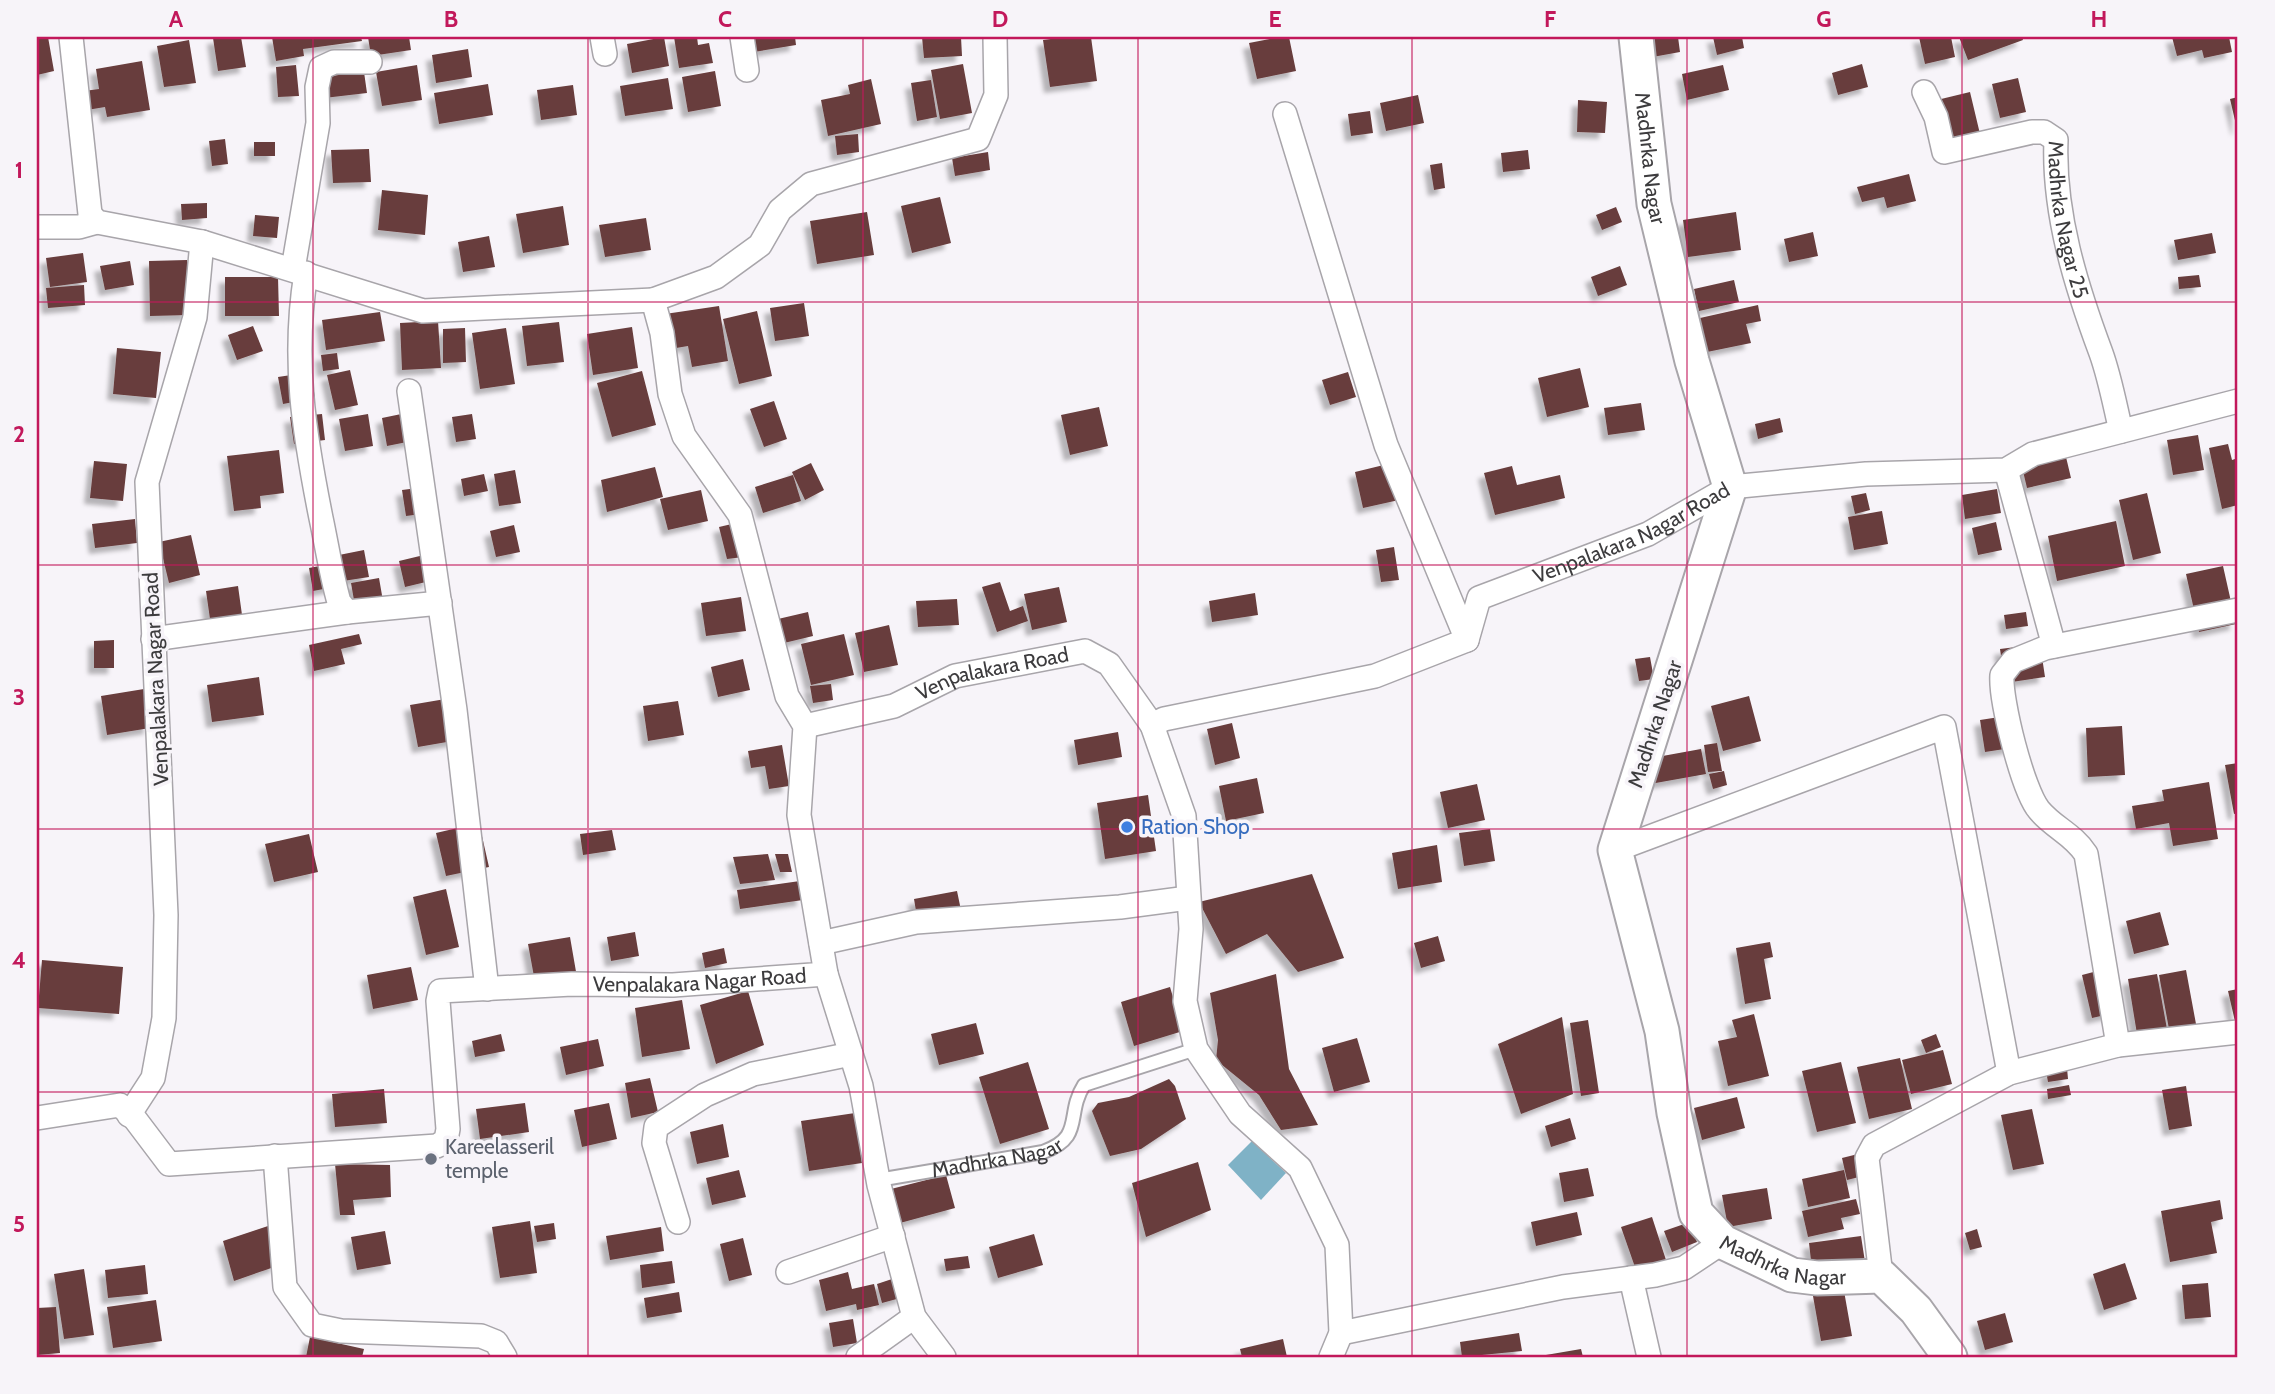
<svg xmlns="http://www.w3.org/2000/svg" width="2275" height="1394" viewBox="0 0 2275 1394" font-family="Cabin,sans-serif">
<defs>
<filter id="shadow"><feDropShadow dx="-6" dy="6" stdDeviation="2" flood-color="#0004"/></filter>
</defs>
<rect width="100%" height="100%" fill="#f7f4f9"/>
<path fill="#7fb2c6" d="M1252,1141L1286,1173L1261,1200L1228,1165Z"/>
<path fill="#683d3c" filter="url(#shadow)" d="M37,37H48L54,71L37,75Z
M241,37L246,67L218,71L213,38Z
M272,37H361L362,41L303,49L304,56L276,61Z
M368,37H409L411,50L371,56Z
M664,37L669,66L632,73L627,44Z
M674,37H697L698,45L709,43L713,63L679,68Z
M752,37H795L796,45L754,52Z
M922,37H961L962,56L924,58Z
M1066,37H1091L1097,81L1050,87L1043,40Z
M1280,37H1289L1296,71L1257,79L1249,43Z
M1644,37H1678L1680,52L1647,58Z
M1713,37H1742L1744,48L1717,55Z
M1919,37H1951L1955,57L1925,64Z
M1959,37H2022L2023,40L1968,60Z
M2172,37H2229L2232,52L2204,58L2202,50L2177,56Z
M189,40L196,83L164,87L157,46Z
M468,49L472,77L436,83L432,55Z
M142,61L150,110L107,117L105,107L87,110L84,91L99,89L96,69Z
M963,64L972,113L940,119L931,70Z
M1862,64L1868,87L1838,95L1832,73Z
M296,65L299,96L278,97L276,67Z
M417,65L422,100L382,106L376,72Z
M1723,65L1729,90L1687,100L1682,74Z
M715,71L721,106L688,112L682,77Z
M364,72L367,93L324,98L322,77Z
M668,78L673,109L625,116L620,86Z
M2018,78L2026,112L2000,118L1992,84Z
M871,79L881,124L828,136L821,100L850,94L848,85Z
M931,80L937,117L917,121L911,83Z
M488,84L493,115L439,124L434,93Z
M573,85L577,115L541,120L537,90Z
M1970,92L1980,134L1946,142L1937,100Z
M1418,95L1424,123L1386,131L1380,103Z
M2238,97V129H2237L2230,99Z
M1578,100L1607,102L1605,133L1577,132Z
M1370,111L1373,133L1351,136L1348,114Z
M858,134L859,152L837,155L835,136Z
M225,139L228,164L212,166L209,141Z
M254,142H275V156H254Z
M369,149L371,182L333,183L331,150Z
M1528,150L1530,169L1503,172L1501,153Z
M988,152L990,170L955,176L952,158Z
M1442,163L1445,188L1434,190L1430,165Z
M1909,174L1916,201L1887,208L1884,197L1862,202L1857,187Z
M382,190L428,195L425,235L378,230Z
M940,197L951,243L912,253L901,206Z
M207,203V218L182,220L181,204Z
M563,206L569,245L523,253L516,214Z
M1616,207L1622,222L1602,230L1596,215Z
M867,212L874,255L817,264L810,221Z
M1736,212L1741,250L1688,257L1683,220Z
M255,215L279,217L277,238L253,236Z
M646,218L651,250L605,257L599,225Z
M1813,232L1818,256L1789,262L1784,239Z
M2212,233L2216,253L2178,260L2174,240Z
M489,236L495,267L463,272L458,242Z
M83,253L87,282L50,287L46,258Z
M187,260L189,315L150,316L149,261Z
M130,261L134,285L105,290L100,266Z
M1620,266L1627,285L1598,296L1591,277Z
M2199,275L2201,287L2179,289L2178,277Z
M225,277H278L279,316H225Z
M1734,280L1739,302L1699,311L1694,289Z
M84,285L85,305L48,308L46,288Z
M804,303L809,336L775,341L770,308Z
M1758,305L1761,321L1746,324L1751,343L1707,352L1700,318Z
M719,306L728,361L692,367L688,346L670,349L665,314Z
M757,311L772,376L739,384L723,319Z
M380,312L385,341L326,350L322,320Z
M438,321L441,368L402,370L400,323Z
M559,322L564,362L527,366L522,326Z
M253,326L263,351L237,360L228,335Z
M632,327L638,368L593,375L587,334Z
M465,328L466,362L443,363V329Z
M506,328L515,384L480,389L472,333Z
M117,348L161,352L156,398L113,394Z
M337,353L339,369L323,371L321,355Z
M1580,368L1589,407L1547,417L1538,378Z
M350,370L358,405L335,410L327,375Z
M642,371L656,425L612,437L597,383Z
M311,372L315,398L283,404L278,377Z
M1348,372L1356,397L1330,405L1322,380Z
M774,401L787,439L764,447L750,409Z
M1641,403L1645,430L1608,435L1604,408Z
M1099,407L1108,446L1070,455L1061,415Z
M411,412L417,440L387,446L382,418Z
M322,414L325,440L294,444L290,417Z
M368,414L373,446L345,451L339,419Z
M472,414L476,439L456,442L452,417Z
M1780,418L1783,432L1758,439L1755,424Z
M2198,435L2204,470L2173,475L2167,440Z
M2228,444L2232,460L2238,458V505L2222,509L2209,448Z
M279,450L284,493L260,496L261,508L234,511L227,456Z
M2066,457L2071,478L2027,488L2022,467Z
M94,461L127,464L123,501L90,498Z
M811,463L824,490L805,500L792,472Z
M1392,463L1399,500L1363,508L1355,472Z
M1512,466L1517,485L1560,475L1565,498L1495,515L1484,473Z
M655,467L663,497L607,512L601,480Z
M515,470L521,503L499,506L494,474Z
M484,474L488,491L464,496L461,479Z
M793,475L801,501L763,513L755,487Z
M433,486L437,512L406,516L402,490Z
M1997,489L2001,513L1965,519L1962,495Z
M701,490L708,521L668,530L660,499Z
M1866,493L1870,510L1855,514L1851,496Z
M2147,493L2161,553L2133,560L2119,500Z
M1882,511L1888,544L1854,550L1848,517Z
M135,519L137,543L95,548L92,524Z
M2116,521L2125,566L2057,581L2048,536Z
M1996,522L2002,550L1978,555L1972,528Z
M736,523L743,557L727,559L719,527Z
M514,525L520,552L496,557L490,531Z
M191,535L200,575L169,583L159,542Z
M1394,547L1399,580L1381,582L1376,550Z
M364,550L369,577L343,581L339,555Z
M424,555L430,581L405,587L399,561Z
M330,564L334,587L313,591L309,568Z
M2223,566L2236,624L2199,632L2186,574Z
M379,578L383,601L355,606L351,583Z
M1000,582L1010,611L1023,606L1028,621L997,632L982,587Z
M238,586L243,622L211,626L206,591Z
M1059,587L1067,622L1032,630L1024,594Z
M1255,593L1258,615L1212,622L1209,601Z
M741,597L746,631L706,636L701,603Z
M957,599L959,625L918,627L916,601Z
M808,612L813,636L784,643L778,619Z
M2026,612L2028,626L2006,629L2004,615Z
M889,625L898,665L864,672L855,633Z
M359,634L362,644L341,649L345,664L314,671L309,645Z
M844,634L854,675L811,685L801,644Z
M114,640V668H94V641Z
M2032,645L2042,657L2045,677L2005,683L2000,649Z
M1650,657L1654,679L1639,681L1635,659Z
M743,659L750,690L718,697L711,667Z
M259,677L264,715L212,722L207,685Z
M831,684L833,700L813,703L810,686Z
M144,689L150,728L107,735L101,696Z
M463,696L470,738L418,747L410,705Z
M1749,696L1761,741L1723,751L1711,706Z
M678,701L684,735L648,741L643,706Z
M2006,716L2011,748L1985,752L1980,720Z
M1232,723L1240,758L1215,765L1207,729Z
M2122,726L2125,775L2088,777L2086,728Z
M1118,732L1122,757L1078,765L1074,740Z
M1717,743L1722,771L1708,772L1704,745Z
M782,745L789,786L769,789L765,766L751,768L748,751Z
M1701,749L1706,774L1650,784L1646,759Z
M2238,763V813L2234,814L2225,765Z
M1724,771L1727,785L1713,789L1709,774Z
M1257,778L1264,813L1226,821L1219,786Z
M2209,782L2218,839L2173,846L2169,823L2136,829L2132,806L2164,801L2162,790Z
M1477,784L1485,820L1448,828L1440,792Z
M1148,795L1156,851L1105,859L1097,803Z
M479,823L489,867L446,876L436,833Z
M1490,829L1495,861L1464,866L1459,833Z
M612,830L616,850L583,855L580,834Z
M309,834L318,872L274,882L265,844Z
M1437,845L1442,882L1398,889L1392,853Z
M768,854L775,880L740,884L733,857Z
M775,854H788L792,872H780Z
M1312,874L1344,958L1298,972L1267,934L1226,954L1199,902Z
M800,881L803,900L740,909L737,890Z
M446,889L459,947L426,955L413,897Z
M957,891L962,915L918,923L914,899Z
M2160,912L2169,945L2134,954L2126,921Z
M635,932L639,956L611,961L607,937Z
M1438,936L1445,961L1421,968L1414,943Z
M570,937L579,989L535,982L528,944Z
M1770,942L1773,957L1764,959L1771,999L1745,1004L1736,948Z
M724,948L727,963L705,968L702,953Z
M42,960L123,967L119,1014L38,1008Z
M411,967L418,1000L373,1009L367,975Z
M2105,969L2114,1013L2092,1018L2082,975Z
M2186,970L2196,1024L2169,1029L2159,975Z
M1276,974L1289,1069L1318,1125L1281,1130L1259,1095L1216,1060L1218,1040L1210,993Z
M2157,974L2167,1029L2137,1034L2128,979Z
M1170,987L1183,1031L1134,1046L1121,1002Z
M2238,989V1029L2237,1030L2228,991Z
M748,991L764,1045L716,1064L700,1005Z
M682,1000L690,1049L642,1057L635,1008Z
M1754,1014L1769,1076L1728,1086L1718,1041L1737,1037L1732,1020Z
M1562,1017L1573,1094L1521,1114L1498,1044Z
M1588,1020L1599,1093L1581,1096L1570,1023Z
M976,1023L984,1054L939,1065L931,1034Z
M501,1034L505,1051L475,1057L472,1041Z
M1936,1034L1941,1047L1926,1053L1921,1040Z
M1357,1038L1370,1082L1334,1092L1322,1048Z
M598,1039L604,1066L566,1075L560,1047Z
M1943,1050L1952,1084L1911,1094L1902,1060Z
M1900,1058L1912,1109L1869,1119L1857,1067Z
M1028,1062L1049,1129L1000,1144L979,1077Z
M1841,1062L1856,1123L1817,1132L1802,1071Z
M2067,1068L2068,1079L2048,1082L2046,1071Z
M650,1078L658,1112L631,1118L625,1083Z
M1169,1079L1175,1086L1186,1119L1141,1149L1110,1156L1092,1111L1098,1103L1129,1097Z
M2069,1085L2071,1095L2048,1099L2047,1089Z
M2186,1086L2192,1126L2169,1130L2162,1090Z
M384,1089L387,1123L335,1127L332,1094Z
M1737,1097L1745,1128L1702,1140L1694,1108Z
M525,1103L529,1132L480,1139L476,1109Z
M609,1103L617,1139L582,1147L574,1110Z
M2032,1109L2044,1164L2013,1170L2001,1115Z
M855,1113L862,1163L809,1171L801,1121Z
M1570,1118L1576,1139L1551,1147L1545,1126Z
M723,1124L729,1157L697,1164L690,1132Z
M1858,1154L1863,1176L1847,1180L1842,1158Z
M1198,1162L1211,1210L1146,1237L1132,1183Z
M335,1164L390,1165L391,1197L353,1200L355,1215H340Z
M1588,1168L1594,1196L1564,1202L1559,1173Z
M739,1170L746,1197L712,1205L706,1178Z
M1844,1170L1850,1198L1808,1207L1802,1179Z
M946,1175L955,1208L900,1223L891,1189Z
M1767,1188L1772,1219L1728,1227L1722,1195Z
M1856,1199L1860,1214L1841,1218L1844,1229L1808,1237L1802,1211Z
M2220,1200L2223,1219L2211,1222L2217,1253L2170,1262L2161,1211Z
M1577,1212L1582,1235L1536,1246L1531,1222Z
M1652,1217L1666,1260L1636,1270L1621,1227Z
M530,1221L537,1273L500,1278L492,1227Z
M1690,1222L1697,1242L1672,1252L1664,1231Z
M554,1223L556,1239L537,1242L534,1226Z
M268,1226L277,1266L234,1281L223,1241Z
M661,1227L664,1251L610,1260L606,1236Z
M1977,1229L1982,1247L1970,1250L1965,1233Z
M385,1231L391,1264L357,1270L351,1237Z
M1034,1234L1043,1265L998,1278L989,1247Z
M1861,1236L1865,1262L1812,1269L1809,1243Z
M743,1238L752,1275L729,1281L720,1244Z
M968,1256L970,1268L946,1271L944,1259Z
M672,1261L675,1283L642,1288L640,1265Z
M2125,1263L2137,1299L2104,1310L2093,1274Z
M145,1265L148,1294L108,1298L105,1270Z
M84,1269L94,1335L64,1339L54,1274Z
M848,1272L852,1289L874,1284L879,1305L857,1310L856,1304L826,1311L819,1280Z
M898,1277L904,1297L882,1303L877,1284Z
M2208,1283L2211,1317L2185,1319L2182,1285Z
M1844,1291L1852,1336L1821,1341L1813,1296Z
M679,1292L682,1312L647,1318L644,1298Z
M156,1300L162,1341L113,1348L107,1307Z
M56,1307L60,1353L37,1355V1308Z
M2005,1313L2013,1342L1985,1350L1977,1321Z
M853,1319L857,1343L833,1347L829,1323Z
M1519,1333L1522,1351L1462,1357L1460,1342Z
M310,1337L364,1349L362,1357H306Z
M1283,1339L1287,1357H1242L1240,1349Z
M1581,1349L1583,1357H1540V1356Z"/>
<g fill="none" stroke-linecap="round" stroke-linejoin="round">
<defs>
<g id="lane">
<path id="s1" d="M878,1180L1043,1152C1085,1137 1065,1115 1084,1085L1196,1049"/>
</g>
<g id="street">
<path d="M71,37L90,214L97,222L202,242L423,311L653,300"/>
<path d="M602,37L605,54"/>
<path d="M742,37L747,70"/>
<path id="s2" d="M1924,92L1936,117L1944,152L2032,132H2044L2056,140C2053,213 2076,286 2101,353C2110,378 2115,406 2121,431"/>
<path d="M1285,114L1386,445L1467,640"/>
<path d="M37,227H79L97,222"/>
<path d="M293,269L318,123L317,87L321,68L334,62H370"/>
<path d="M306,273C292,360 304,433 321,518C327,546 331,574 339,602L347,612L440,603"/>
<path d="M409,391L455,710L487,989"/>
<path d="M2006,470L2054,646"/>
<path d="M153,639L347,612"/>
<path id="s3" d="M805,726L894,706L955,676L1085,651L1109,664L1152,725"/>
<path d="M1615,850L1944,727L2009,1073"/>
<path d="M821,943L916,922L1120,907L1188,898"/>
<path d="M826,974L861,1086L879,1185L914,1317L944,1357"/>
<path d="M2118,1045L2086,854C2073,834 2054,828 2039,810C2023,791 2000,700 2002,675L2013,661L2045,648L2238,610"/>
<path d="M129,1115L153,1078L164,1018L166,915L147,482L195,317L202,242"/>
<path id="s4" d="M37,1118L120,1105L135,1119L169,1164L437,1146L446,1140L448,1129L438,1001L440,991L572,984L673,985L826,974L799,815L805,726L787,696L740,515L684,436L670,394L662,333L653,300L716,277L760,245L780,210L811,184L978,139L996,95L995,37"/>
<path d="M275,1156L285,1287L312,1325L341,1331L481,1336L496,1342L505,1357"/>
<path d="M678,1222L654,1143L656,1127L705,1095L753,1074L851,1054"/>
<path d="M788,1272L893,1236"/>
<path d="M1881,1276L1867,1158L1874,1145L2009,1073L2118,1045L2238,1032"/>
<path d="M1631,1278L1649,1357"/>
<path d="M1341,1333L1563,1287L1655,1275L1684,1268L1723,1242"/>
<path d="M858,1357L914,1317"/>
<path id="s5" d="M1331,1357L1341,1333L1337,1245L1300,1168L1240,1114L1196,1049L1185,1001L1191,929L1184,816L1152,725L1164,719L1375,676L1467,640L1479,598L1648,534L1730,487L1866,474L2006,470L2033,454L2238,401"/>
</g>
<g id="secondary">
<path id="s6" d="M1636,37L1654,204L1692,361L1730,487L1615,850L1662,1031L1674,1113L1696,1213L1723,1242L1792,1275L1817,1278L1881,1276L1916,1310L1950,1357"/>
</g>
</defs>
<use href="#lane" stroke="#a8a5aa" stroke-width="16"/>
<use href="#street" stroke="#a8a5aa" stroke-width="26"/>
<use href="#secondary" stroke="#a8a5aa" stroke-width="37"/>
<use href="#lane" stroke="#fff" stroke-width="12"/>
<use href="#street" stroke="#fff" stroke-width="23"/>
<use href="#secondary" stroke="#fff" stroke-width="33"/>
</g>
<path fill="none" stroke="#c2185b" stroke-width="2" stroke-opacity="0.55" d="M313,37V1357M588,37V1357M863,37V1357M1138,37V1357M1412,37V1357M1687,37V1357M1962,37V1357M37,302H2238M37,565H2238M37,829H2238M37,1092H2238"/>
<circle fill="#3f7fe0" stroke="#f7f4f9" stroke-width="2.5" cx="1127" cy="827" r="7"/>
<circle fill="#6b7280" stroke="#f7f4f9" stroke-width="2.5" cx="431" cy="1159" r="7"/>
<g text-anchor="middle" stroke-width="7" stroke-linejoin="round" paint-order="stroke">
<g font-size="21" fill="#3d3c3e" stroke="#f7f4f9">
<text dy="7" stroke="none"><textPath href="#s6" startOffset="122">Madhrka Nagar</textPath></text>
<text dy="7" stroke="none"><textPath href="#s2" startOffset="261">Madhrka Nagar 25</textPath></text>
<text dy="7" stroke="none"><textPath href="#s5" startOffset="1227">Venpalakara Nagar Road</textPath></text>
<text dy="7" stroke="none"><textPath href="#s3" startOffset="196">Venpalakara Road</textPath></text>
<text transform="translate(156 679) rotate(-93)" y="7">Venpalakara Nagar Road</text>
<text transform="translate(1655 724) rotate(-72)" y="7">Madhrka Nagar</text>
<text dy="7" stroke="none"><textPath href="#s4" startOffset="850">Venpalakara Nagar Road</textPath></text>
<text dy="7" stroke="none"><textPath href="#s1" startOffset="121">Madhrka Nagar</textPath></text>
<text dy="7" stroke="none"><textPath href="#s6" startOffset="1318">Madhrka Nagar</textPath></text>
</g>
<g font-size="21" fill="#366cbe" stroke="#f7f4f9" text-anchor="start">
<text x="1141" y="834">Ration Shop</text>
</g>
<g font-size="21" fill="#5b616d" stroke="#f7f4f9" text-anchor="start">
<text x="445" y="1154">Kareelasseril<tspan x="445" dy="24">temple</tspan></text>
</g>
</g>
<rect width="2275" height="1394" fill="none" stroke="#f7f4f9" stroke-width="77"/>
<rect x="38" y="38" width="2198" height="1318" fill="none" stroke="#c2185b" stroke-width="2.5"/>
<g font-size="23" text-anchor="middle" font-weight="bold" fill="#c2185b">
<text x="176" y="27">A</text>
<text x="451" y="27">B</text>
<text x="725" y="27">C</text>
<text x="1000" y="27">D</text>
<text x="1275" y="27">E</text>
<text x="1550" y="27">F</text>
<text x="1824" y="27">G</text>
<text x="2099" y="27">H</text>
<text x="19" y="178">1</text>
<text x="19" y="442">2</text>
<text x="19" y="705">3</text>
<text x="19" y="968">4</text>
<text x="19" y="1232">5</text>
</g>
</svg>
